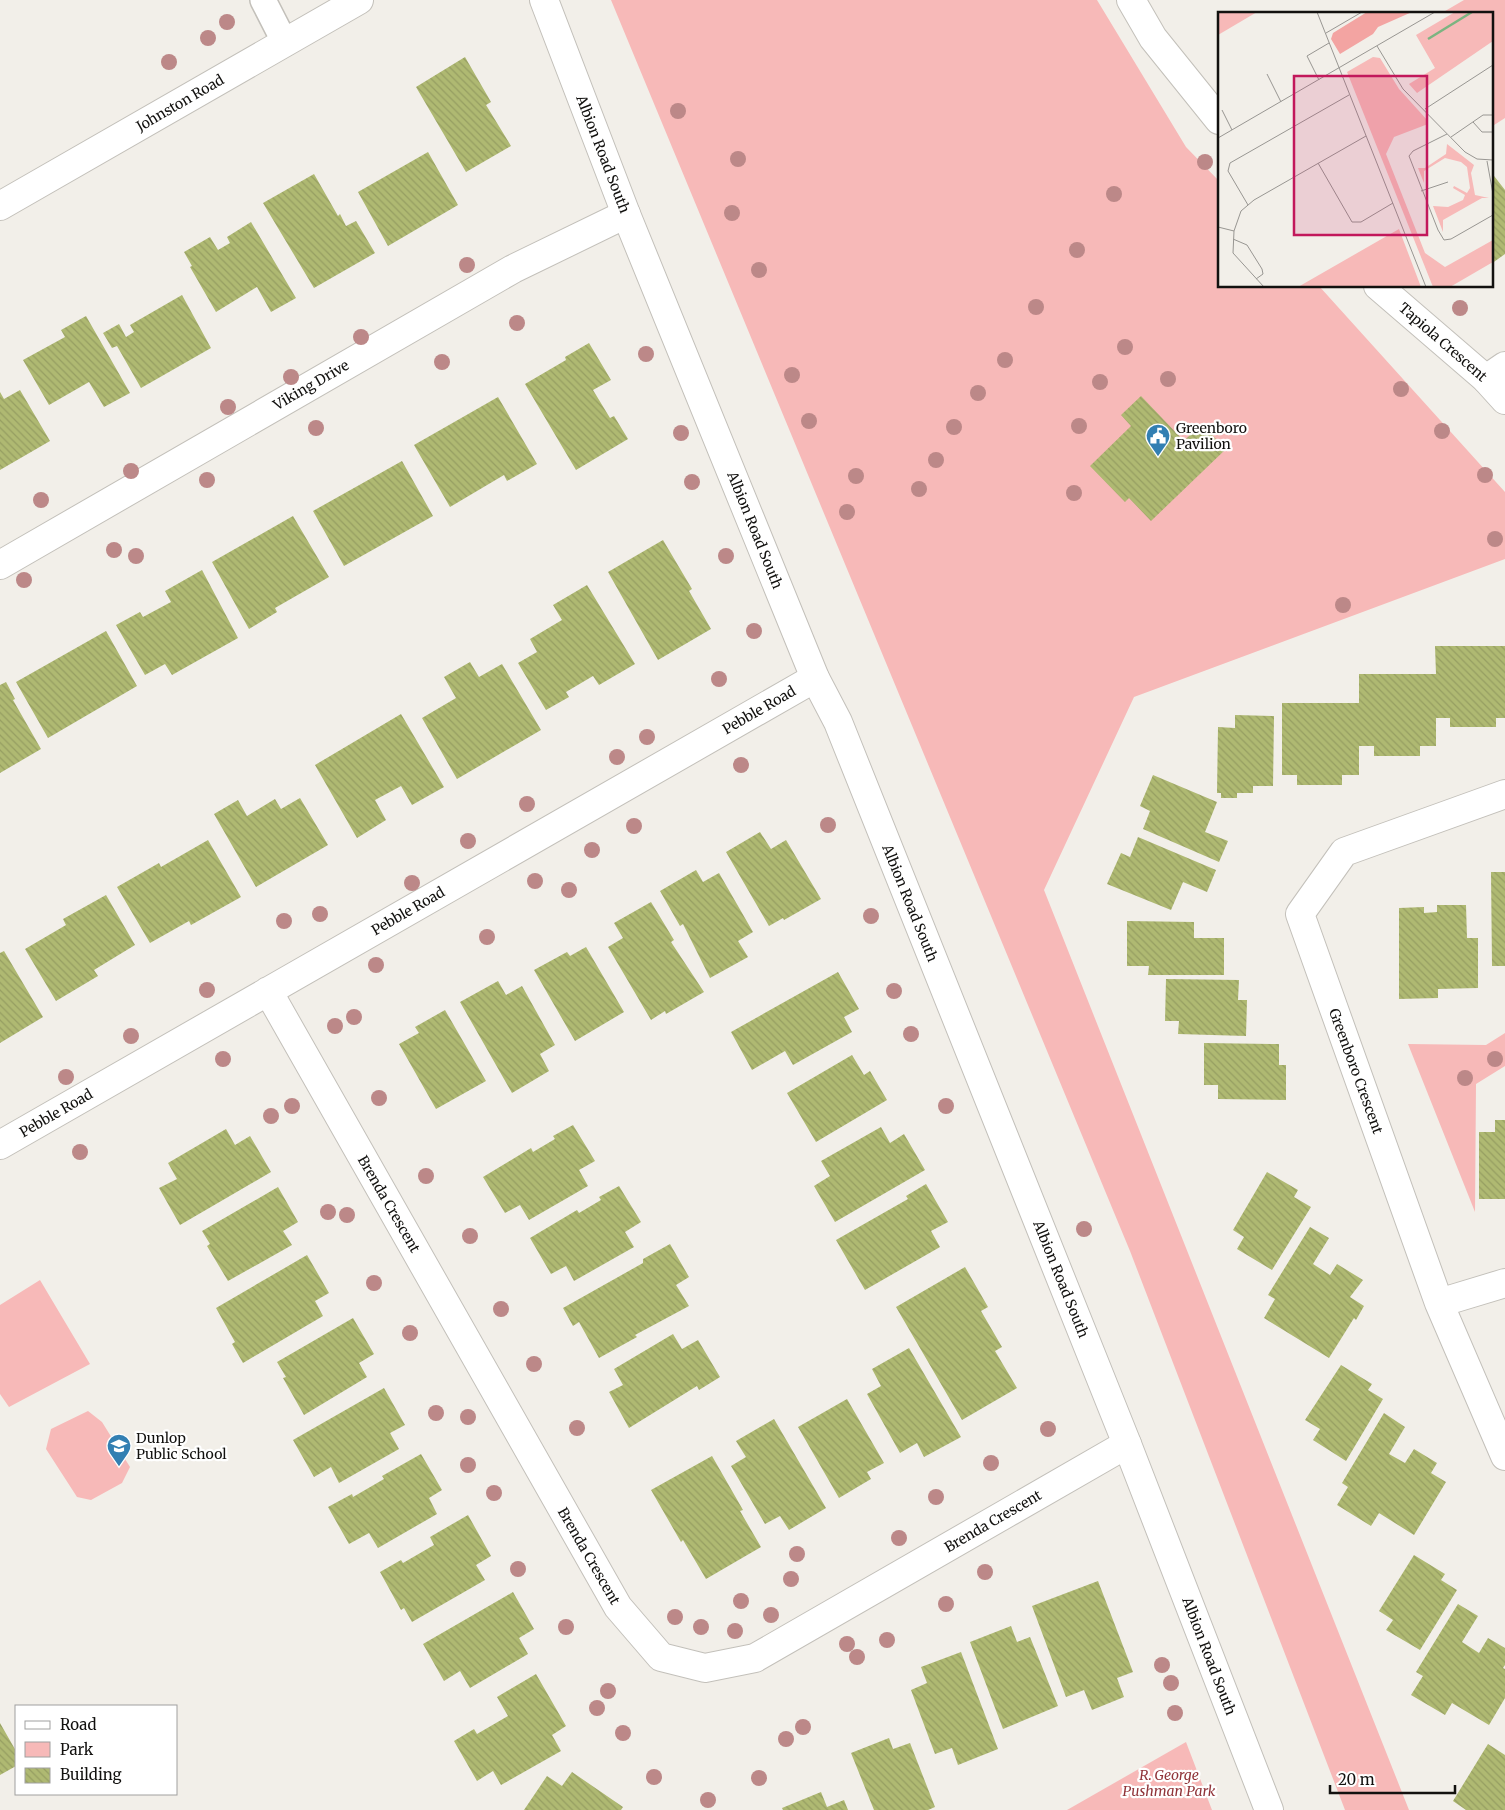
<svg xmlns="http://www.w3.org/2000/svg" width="1505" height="1810" viewBox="0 0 1505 1810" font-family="Merriweather,serif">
<defs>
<pattern id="building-back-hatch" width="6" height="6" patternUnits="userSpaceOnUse" patternTransform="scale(1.25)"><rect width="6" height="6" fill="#afb972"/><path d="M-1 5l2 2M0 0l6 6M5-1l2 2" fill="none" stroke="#969e62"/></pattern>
</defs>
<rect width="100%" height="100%" fill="#f2efe9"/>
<path fill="#f7b9b8" d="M611,0H1097L1186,147L1219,181V286H1319L1505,492V559L1134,697L1044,890L1409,1810H1345L1130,1251Z
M1464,0H1505V118L1491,127V14H1440Z
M1505,1033V1066L1476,1084L1475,1212L1408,1044L1486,1045Z
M40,1280L90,1364L9,1407L0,1394V1305Z
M88,1411L102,1422L130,1467L122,1483L91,1500L77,1497L46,1449L51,1429Z
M1186,1742L1212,1810H1067Z"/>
<path fill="url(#building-back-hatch)" d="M465,57L491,102L486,105L511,146L466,172L416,87Z
M428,152L458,205L388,246L358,192Z
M1491,172L1505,190V254L1491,264Z
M314,174L338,216L340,214L346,226L356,221L375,253L314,288L263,203Z
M251,222L296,298L271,312L257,287L216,312L190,267L192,266L184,252L210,237L218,250L230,243L227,237Z
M182,295L211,348L141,388L117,346L112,348L103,333L119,324L126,337L134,332L130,325Z
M86,316L130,393L104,407L89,382L49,405L23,360L65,337L61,330Z
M589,343L611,380L593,390L610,418L614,416L628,439L576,470L525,384L566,360L565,357Z
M20,390L50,441L0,470V392L4,399Z
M1141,396L1184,441L1201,424L1226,449L1151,521L1129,498L1125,502L1090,466L1131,426L1121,415Z
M498,397L537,464L507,481L504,475L450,507L414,445Z
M402,461L433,516L344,566L313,511Z
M293,516L329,577L275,608L277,612L249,629L212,562Z
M663,540L692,589L689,591L711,629L658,660L608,572Z
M202,570L238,638L172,675L165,664L145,675L116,625L140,612L143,617L171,602L165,591Z
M587,585L635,664L599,685L593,676L566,692L569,697L546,710L518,663L537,652L530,639L562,620L553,605Z
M106,631L137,686L48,738L16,682Z
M1435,646H1505V718H1496V727H1450V718H1436V746H1420V756H1374V746H1359V775H1342V785H1297V775H1282V703H1359V674H1436Z
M470,662L479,677L502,664L541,730L457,779L422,718L456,698L444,677Z
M6,682L15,699L13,700L41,749L0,773V685Z
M401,714L444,787L412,805L401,786L375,800L386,820L357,838L315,765Z
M1235,715L1274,716L1273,786H1253V793H1237V798H1221V793H1217L1218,727L1235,728Z
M1153,775L1217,802L1205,832L1228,841L1219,862L1143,829L1150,811L1140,806Z
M300,798L328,845L256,887L214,814L238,800L247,816L275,799L281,809Z
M760,832L771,849L786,840L821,899L784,920L783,918L769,926L726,852Z
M1138,837L1216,870L1207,892L1183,882L1171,910L1107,884L1121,853L1130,857Z
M208,840L241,897L191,925L189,921L150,943L117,887L159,863L161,867Z
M696,870L703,882L719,873L753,932L738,941L748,957L710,978L683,924L680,926L660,891Z
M1491,872H1505V966H1492Z
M106,895L135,945L94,970L98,976L56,1001L25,949L66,925L63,919Z
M651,902L674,940L671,942L704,992L666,1014L665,1011L651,1020L608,947L623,938L614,923Z
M1437,905H1466L1467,938H1478V988L1438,989V998L1399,999V908L1424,907V913L1437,912Z
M1127,921L1194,922V938H1224V975H1148L1149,966H1127Z
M586,947L624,1012L575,1041L534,970L567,952L570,956Z
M4,951L43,1017L0,1043V953Z
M838,972L859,1009L844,1017L852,1032L793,1065L785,1051L752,1070L731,1032Z
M1166,979L1239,980L1238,1000H1247L1246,1036L1178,1034L1179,1021H1165Z
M498,981L506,995L522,986L555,1045L540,1054L549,1071L512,1093L460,1002Z
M445,1010L486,1081L436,1109L399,1044L419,1033L415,1027Z
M1204,1043L1279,1044V1065H1286V1100L1218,1099V1085H1204Z
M852,1055L864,1075L870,1071L887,1100L816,1142L787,1093Z
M1495,1120H1505V1199H1479V1132H1495Z
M573,1125L595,1161L579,1170L588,1186L529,1220L520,1205L505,1213L483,1177L531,1148L533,1152L555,1139L553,1136Z
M881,1127L890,1143L904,1134L925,1170L835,1222L814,1186L830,1176L821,1161Z
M226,1129L235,1145L250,1136L271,1172L180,1225L159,1188L177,1179L168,1163Z
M1267,1172L1298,1190L1294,1197L1311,1207L1272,1270L1237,1249L1244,1237L1233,1230Z
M926,1184L948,1222L931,1231L940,1247L865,1290L836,1240L908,1199L906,1196Z
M619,1186L641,1222L625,1232L634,1247L574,1281L566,1266L551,1274L530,1238L577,1210L579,1213L601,1200L599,1197Z
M278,1187L298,1222L283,1231L292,1245L228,1281L207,1246L210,1244L202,1231Z
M1310,1227L1329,1238L1313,1264L1330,1275L1337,1264L1363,1280L1350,1297L1364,1306L1356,1320L1354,1318L1329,1358L1264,1318L1275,1299L1268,1295Z
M670,1244L689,1277L676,1285L689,1306L635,1335L637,1337L599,1358L579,1322L573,1326L563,1308L643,1263V1259Z
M307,1255L329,1293L315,1301L323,1316L243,1363L232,1344L235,1342L216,1308Z
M965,1267L988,1307L981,1311L1002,1347L995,1351L1017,1388L962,1420L896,1307Z
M353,1318L374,1354L359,1363L367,1377L304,1415L283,1378L286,1377L277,1362Z
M673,1334L682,1349L698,1340L720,1377L699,1390L697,1386L629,1428L609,1392L623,1385L614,1369Z
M909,1348L961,1437L924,1457L917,1443L900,1453L867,1394L881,1386L872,1369Z
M1341,1365L1372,1384L1368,1390L1383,1399L1346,1461L1313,1440L1320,1429L1305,1420Z
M384,1388L405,1425L390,1433L399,1449L339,1483L331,1467L314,1477L293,1440Z
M847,1399L884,1463L867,1472L871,1479L839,1498L798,1427Z
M1384,1413L1405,1427L1389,1454L1405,1463L1414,1449L1437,1463L1431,1473L1446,1482L1414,1535L1379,1513L1371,1526L1337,1505L1348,1487L1342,1483Z
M774,1419L826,1508L789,1530L780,1516L765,1524L731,1466L746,1457L736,1441Z
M421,1454L442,1490L429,1498L437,1514L378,1548L369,1533L349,1544L328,1507L352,1494L353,1497L384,1479L382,1476Z
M712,1456L743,1510L740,1511L761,1547L706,1579L683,1540L681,1542L651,1490Z
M468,1515L491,1556L476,1565L485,1580L412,1622L404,1608L401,1610L380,1572L401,1560L403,1563L434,1545L430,1537Z
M1414,1555L1445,1574L1441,1580L1457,1590L1420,1650L1386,1630L1393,1620L1379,1611Z
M1098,1581L1133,1672L1117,1678L1124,1697L1092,1710L1084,1690L1066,1697L1032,1606Z
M513,1592L534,1629L519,1638L528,1654L470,1688L460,1671L444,1681L423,1644Z
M1458,1604L1478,1616L1462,1642L1479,1653L1488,1638L1505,1648V1665L1503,1668L1505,1669V1698L1489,1725L1452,1703L1445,1715L1411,1695L1423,1676L1416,1672Z
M1011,1626L1017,1642L1030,1637L1058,1706L1003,1729L970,1642Z
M961,1652L998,1749L958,1765L952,1748L935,1754L911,1690L927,1683L921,1667Z
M536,1674L566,1726L552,1735L561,1751L501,1785L493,1771L477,1781L454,1741L474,1729L477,1734L508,1716L497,1697Z
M0,1723L16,1751V1766L0,1775Z
M889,1738L893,1749L910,1743L935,1807L928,1810H874L851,1753Z
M1488,1744L1505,1755V1810H1466L1453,1801Z
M572,1772L623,1807L621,1810H524L547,1776L562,1786Z
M821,1792L827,1807L844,1800L848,1810H783L782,1808Z"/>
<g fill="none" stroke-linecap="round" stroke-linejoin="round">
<defs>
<path id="service" d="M263,0L285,43"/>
<path id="minor" d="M1486,379L1505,366
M0,565L513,269L626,214
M1505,794L1344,852L1300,914L1439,1303L1505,1456
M268,991L618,1607L661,1657L705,1668L755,1658L1127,1444
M0,1145L815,678
M1439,1303L1505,1283"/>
<path id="tertiary" d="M544,0L626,214L815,678L838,722L1127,1444L1269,1810
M1131,0L1153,38L1219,120
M0,206L359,0
M1378,286L1486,379L1505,400"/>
</defs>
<use href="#service" stroke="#c3c0ba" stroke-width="28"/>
<use href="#minor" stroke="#c3c0ba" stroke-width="30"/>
<use href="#tertiary" stroke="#c3c0ba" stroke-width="30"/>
<use href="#service" stroke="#fff" stroke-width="25"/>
<use href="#minor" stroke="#fff" stroke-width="28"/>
<use href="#tertiary" stroke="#fff" stroke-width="28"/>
</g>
<g fill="#bc8888">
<circle cx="227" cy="22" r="8"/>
<circle cx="208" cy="38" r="8"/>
<circle cx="169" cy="62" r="8"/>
<circle cx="678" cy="111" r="8"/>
<circle cx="738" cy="159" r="8"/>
<circle cx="1205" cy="162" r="8"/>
<circle cx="1114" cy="194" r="8"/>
<circle cx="732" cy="213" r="8"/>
<circle cx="1077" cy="250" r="8"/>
<circle cx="467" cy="265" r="8"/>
<circle cx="759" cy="270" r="8"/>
<circle cx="1036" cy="307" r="8"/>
<circle cx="1460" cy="308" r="8"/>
<circle cx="517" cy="323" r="8"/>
<circle cx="361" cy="337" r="8"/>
<circle cx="1125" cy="347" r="8"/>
<circle cx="646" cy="354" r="8"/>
<circle cx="1005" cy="360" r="8"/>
<circle cx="442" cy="362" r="8"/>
<circle cx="792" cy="375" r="8"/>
<circle cx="291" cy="377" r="8"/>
<circle cx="1168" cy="379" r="8"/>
<circle cx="1100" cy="382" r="8"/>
<circle cx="1401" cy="389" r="8"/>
<circle cx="978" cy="393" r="8"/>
<circle cx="228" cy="407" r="8"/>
<circle cx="809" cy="421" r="8"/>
<circle cx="1079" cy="426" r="8"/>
<circle cx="954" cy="427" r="8"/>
<circle cx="316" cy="428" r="8"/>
<circle cx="1442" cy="431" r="8"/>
<circle cx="681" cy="433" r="8"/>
<circle cx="936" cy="460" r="8"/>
<circle cx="131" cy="471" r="8"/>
<circle cx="1485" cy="475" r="8"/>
<circle cx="856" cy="476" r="8"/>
<circle cx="207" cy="480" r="8"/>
<circle cx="692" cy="482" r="8"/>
<circle cx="919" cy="489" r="8"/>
<circle cx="1074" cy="493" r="8"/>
<circle cx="41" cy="500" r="8"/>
<circle cx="847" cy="512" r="8"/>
<circle cx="1495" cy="539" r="8"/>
<circle cx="114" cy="550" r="8"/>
<circle cx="136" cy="556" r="8"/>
<circle cx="726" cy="556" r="8"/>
<circle cx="24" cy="580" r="8"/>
<circle cx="1343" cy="605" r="8"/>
<circle cx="754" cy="631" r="8"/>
<circle cx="719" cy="679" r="8"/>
<circle cx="647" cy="737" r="8"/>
<circle cx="617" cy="757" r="8"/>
<circle cx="741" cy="765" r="8"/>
<circle cx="527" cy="804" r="8"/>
<circle cx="828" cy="825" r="8"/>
<circle cx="634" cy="826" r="8"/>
<circle cx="468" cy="841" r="8"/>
<circle cx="592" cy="850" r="8"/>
<circle cx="535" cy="881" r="8"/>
<circle cx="412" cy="883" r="8"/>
<circle cx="569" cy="890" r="8"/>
<circle cx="320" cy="914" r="8"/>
<circle cx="871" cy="916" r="8"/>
<circle cx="284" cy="921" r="8"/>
<circle cx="487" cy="937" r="8"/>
<circle cx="376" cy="965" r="8"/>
<circle cx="207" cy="990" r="8"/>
<circle cx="894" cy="991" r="8"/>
<circle cx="354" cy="1017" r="8"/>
<circle cx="335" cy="1026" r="8"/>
<circle cx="911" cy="1034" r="8"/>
<circle cx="131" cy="1036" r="8"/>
<circle cx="223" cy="1059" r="8"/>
<circle cx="1495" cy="1059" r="8"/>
<circle cx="66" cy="1077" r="8"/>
<circle cx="1465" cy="1078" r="8"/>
<circle cx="379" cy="1098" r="8"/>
<circle cx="292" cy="1106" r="8"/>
<circle cx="946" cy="1106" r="8"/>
<circle cx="271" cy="1116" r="8"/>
<circle cx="80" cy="1152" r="8"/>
<circle cx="426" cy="1176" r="8"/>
<circle cx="328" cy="1212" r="8"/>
<circle cx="347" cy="1215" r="8"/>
<circle cx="1084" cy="1229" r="8"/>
<circle cx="470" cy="1236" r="8"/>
<circle cx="374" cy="1283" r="8"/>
<circle cx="501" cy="1309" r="8"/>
<circle cx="410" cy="1333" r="8"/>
<circle cx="534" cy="1364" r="8"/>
<circle cx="436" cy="1413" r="8"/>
<circle cx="468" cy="1417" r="8"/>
<circle cx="577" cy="1428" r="8"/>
<circle cx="1048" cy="1429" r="8"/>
<circle cx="991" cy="1463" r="8"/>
<circle cx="468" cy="1465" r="8"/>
<circle cx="494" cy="1493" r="8"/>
<circle cx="936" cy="1497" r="8"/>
<circle cx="899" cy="1538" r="8"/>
<circle cx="797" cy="1554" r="8"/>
<circle cx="518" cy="1569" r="8"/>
<circle cx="985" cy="1572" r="8"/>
<circle cx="791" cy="1579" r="8"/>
<circle cx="741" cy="1601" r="8"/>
<circle cx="946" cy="1604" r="8"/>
<circle cx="771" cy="1615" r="8"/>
<circle cx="675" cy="1617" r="8"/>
<circle cx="566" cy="1627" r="8"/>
<circle cx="701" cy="1627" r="8"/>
<circle cx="735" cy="1631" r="8"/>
<circle cx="887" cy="1640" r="8"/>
<circle cx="847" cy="1644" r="8"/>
<circle cx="857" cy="1657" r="8"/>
<circle cx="1162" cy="1665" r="8"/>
<circle cx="1171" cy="1683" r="8"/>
<circle cx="608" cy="1691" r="8"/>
<circle cx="597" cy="1708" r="8"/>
<circle cx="1175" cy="1713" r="8"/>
<circle cx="803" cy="1727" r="8"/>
<circle cx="623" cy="1733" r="8"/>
<circle cx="786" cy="1739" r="8"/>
<circle cx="654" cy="1777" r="8"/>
<circle cx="759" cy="1778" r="8"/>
<circle cx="708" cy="1800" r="8"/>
</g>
<defs>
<symbol id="civic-pin" viewBox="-11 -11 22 30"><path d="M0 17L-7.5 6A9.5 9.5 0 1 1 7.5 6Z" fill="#327fb2" stroke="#fff"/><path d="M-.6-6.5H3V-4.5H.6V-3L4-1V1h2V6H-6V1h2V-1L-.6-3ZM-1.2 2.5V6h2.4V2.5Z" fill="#fff"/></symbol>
<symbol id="school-pin" viewBox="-11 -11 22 30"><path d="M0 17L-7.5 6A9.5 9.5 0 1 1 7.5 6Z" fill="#327fb2" stroke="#fff"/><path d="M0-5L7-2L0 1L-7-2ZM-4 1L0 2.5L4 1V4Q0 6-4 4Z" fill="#fff"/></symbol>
</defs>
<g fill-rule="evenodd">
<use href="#civic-pin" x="1144" y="422" width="28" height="38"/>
<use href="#school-pin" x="105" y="1432" width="28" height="38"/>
</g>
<g text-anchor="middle" stroke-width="4.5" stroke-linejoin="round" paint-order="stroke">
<g font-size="14" fill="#12110f" stroke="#fff">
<text transform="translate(180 103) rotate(-30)" y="5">Johnston Road</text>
<text transform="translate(603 154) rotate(69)" y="5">Albion Road South</text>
<text transform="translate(1443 342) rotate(41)" y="5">Tapiola Crescent</text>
<text transform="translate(311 385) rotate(-30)" y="5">Viking Drive</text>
<text transform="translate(755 530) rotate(68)" y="5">Albion Road South</text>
<text transform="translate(759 710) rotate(-30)" y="5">Pebble Road</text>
<text transform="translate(910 903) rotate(68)" y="5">Albion Road South</text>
<text transform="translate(408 911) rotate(-30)" y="5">Pebble Road</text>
<text transform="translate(1356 1071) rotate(70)" y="5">Greenboro Crescent</text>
<text transform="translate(56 1113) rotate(-30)" y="5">Pebble Road</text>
<text transform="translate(389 1204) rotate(60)" y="5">Brenda Crescent</text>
<text transform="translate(1061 1279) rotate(68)" y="5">Albion Road South</text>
<text transform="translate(993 1521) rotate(-30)" y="5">Brenda Crescent</text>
<text transform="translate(589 1556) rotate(60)" y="5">Brenda Crescent</text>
<text transform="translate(1209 1656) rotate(69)" y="5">Albion Road South</text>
</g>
<g font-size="14" fill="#12110f" stroke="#fff" text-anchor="start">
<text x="1176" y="433">Greenboro<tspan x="1176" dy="16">Pavilion</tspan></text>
<text x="136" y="1443">Dunlop<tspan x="136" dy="16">Public School</tspan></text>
</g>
<g font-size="14" font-style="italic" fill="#903439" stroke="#fff">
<text x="1169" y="1780">R. George<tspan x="1169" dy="16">Pushman Park</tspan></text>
</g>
</g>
<g transform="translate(1218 12)">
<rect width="275" height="275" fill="#f2efe9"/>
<path d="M0,0H39L0,23Z" fill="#f7b9b8"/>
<path d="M149,0H194L160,15L155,22L122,42L113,27L115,21Z" fill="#f3a4a2"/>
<path d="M237,0H275V29L199,81L191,72L217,56L198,23ZM155,45L162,46L181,77L210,109V112L176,125L168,142L207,241L227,255L275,228V250L232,275H215L129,60ZM229,132L256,153L253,161L257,183L271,186H264L225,208V220L215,194L230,195L245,188L247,183L235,176L236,174L249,181L252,176L249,155L243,150L227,146L206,159V171L200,156H207L228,142ZM181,217L203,275H80Z" fill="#f7b9b8"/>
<path fill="none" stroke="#7cb481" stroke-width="2.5" d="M210,27L254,0"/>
<path fill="none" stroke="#989692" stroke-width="1" d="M99,0L208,275M108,21L144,0M159,34L185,77L247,140L259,147L275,148M49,62L63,90M101,68L89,44L111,31M207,97L275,53M4,98L14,118M255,110L264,120H275M229,122L195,139L191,144L220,218L226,228L233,227L275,203M233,125L265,103H275M0,126L217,0M269,149L275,182M100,151L134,210H143L175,191M203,179L230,170M30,193L10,159L12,151L131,83M0,215L16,219M15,227L29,233L44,257L45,262L38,267M46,275L15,241L16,219L23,199L36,188L148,124"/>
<path fill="#c2185b" fill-opacity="0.15" stroke="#c2185b" stroke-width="2.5" d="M76,64H209V223H76Z"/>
<rect width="275" height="275" fill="none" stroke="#12110f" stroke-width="2.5"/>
</g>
<rect x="15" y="1705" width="162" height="90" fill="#ffffff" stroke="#a0a09f"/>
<rect x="25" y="1721" width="25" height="8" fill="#ffffff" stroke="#a0a09f"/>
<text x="60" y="1730" font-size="15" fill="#12110f">Road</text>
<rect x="25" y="1742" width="25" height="15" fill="#f7b9b8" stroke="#a0a09f"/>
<text x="60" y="1755" font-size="15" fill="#12110f">Park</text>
<rect x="25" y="1768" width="25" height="15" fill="url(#building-back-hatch)" stroke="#a0a09f"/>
<text x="60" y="1780" font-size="15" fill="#12110f">Building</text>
<path d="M1330 1785v8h125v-8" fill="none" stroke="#12110f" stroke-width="2.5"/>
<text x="1338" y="1785" font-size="15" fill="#12110f" stroke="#ffffff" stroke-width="4" paint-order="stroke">20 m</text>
</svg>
